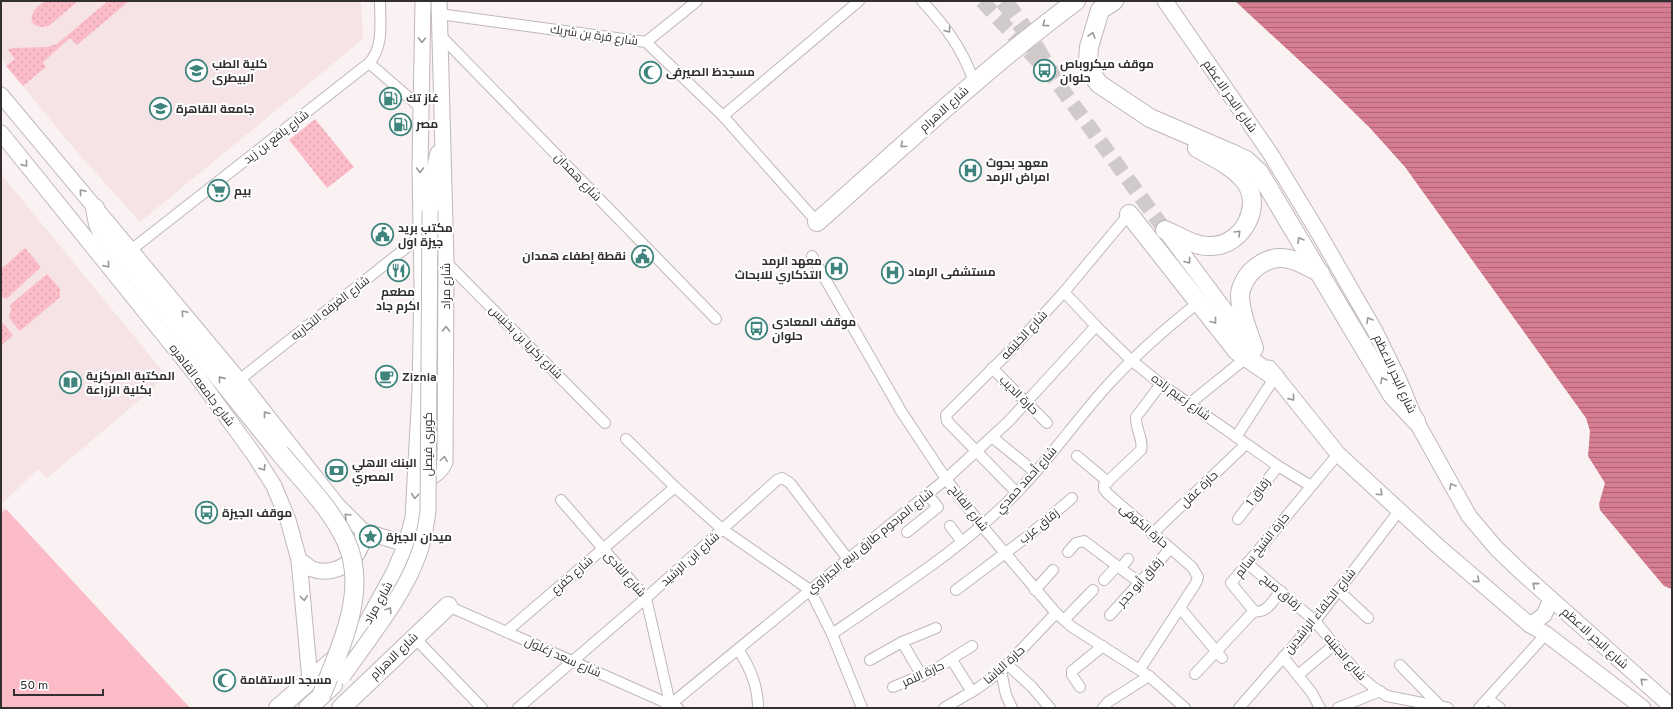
<svg xmlns="http://www.w3.org/2000/svg" width="1673" height="709" viewBox="0 0 1673 709" font-family="Overpass,Cairo,sans-serif">
<style>
.built{fill:#f5e3e6}
.grass{fill:url(#grass-dots)}
.garden{fill:#fbbbc7}
.water{fill:url(#water-rules)}
.lines{fill:none;stroke-linecap:round;stroke-linejoin:round}
.primary-tunnel{stroke:#d1cacb;stroke-width:15;stroke-dasharray:15 8;stroke-linecap:butt}
.highway-tunnel{stroke:#d1cacb;stroke-width:18;stroke-dasharray:18 9;stroke-linecap:butt}
.street-casing{stroke:#c0b7b9;stroke-width:12}
.primary-casing{stroke:#c0b7b9;stroke-width:17}
.highway-casing{stroke:#c0b7b9;stroke-width:20}
.street{stroke:#fff;stroke-width:10}
.primary{stroke:#fff;stroke-width:15}
.highway{stroke:#fff;stroke-width:18}
.primary-bridge-casing{stroke:#c0b7b9;stroke-width:17;stroke-linecap:butt}
.highway-bridge-casing{stroke:#c0b7b9;stroke-width:20;stroke-linecap:butt}
.primary-bridge{stroke:#fff;stroke-width:15}
.highway-bridge{stroke:#fff;stroke-width:18}
.oneway{stroke:#999798}
.labels{text-anchor:middle;stroke-width:4;stroke-linejoin:round;paint-order:stroke}
.street-label{font-size:12px;fill:#332f30;stroke:#fff}
.poi-label{font-size:12px;font-weight:bold;fill:#332f30;stroke:#fff;text-anchor:start}
</style>
<defs>
<pattern id="grass-dots" width="8" height="8" patternUnits="userSpaceOnUse"><rect width="8" height="8" fill="#fbbbc7"/><path d="M2 2h.1M6 6h.1" fill="none" stroke="#d8a1ab" stroke-width="1.8" stroke-linecap="round"/></pattern>
<pattern id="water-rules" width="6" height="5" patternUnits="userSpaceOnUse"><rect width="6" height="5" fill="#d77d91"/><path d="M0 2.5h6" fill="none" stroke="#af6777"/></pattern>
</defs>
<rect width="100%" height="100%" fill="#f9f1f2"/>
<!-- built -->
<g class="built">
<polygon points="1,1 361,1 363,39 140,222 71,145 1,59"/>
<polygon points="1,174 164,373 153,389 47,478 38,469 1,505 190,708 1,708"/>
</g>
<!-- grass -->
<g class="grass">
<path d="M45,1H78L50,25C41,30 27,25 33,13C35,8 41,4 45,1Z"/>
<polygon points="108,1 129,1 77,45 70,38 43,62 46,67 23,86 6,66 15,59 8,50 12,48 47,47 57,44"/>
<polygon points="315,119 354,167 327,188 289,140"/>
<polygon points="25,248 41,267 6,299 1,297 1,269"/>
<polygon points="47,274 60,289 60,297 20,331 9,318 11,309 10,305"/>
<polygon points="3,323 13,335 1,346 1,324"/>
</g>
<!-- garden -->
<polygon class="garden" points="6,509 190,708 1,708 1,514"/>
<!-- water -->
<polygon class="water" points="1235,1 1672,1 1672,589 1664,586 1600,510 1599,504 1605,483 1588,456 1590,431 1586,418 1405,167 1370,128 1327,86"/>
<g class="lines">
<!-- primary-tunnel -->
<polyline class="primary-tunnel" points="982,1 1053,77 1165,230"/>
<!-- highway-tunnel -->
<polyline class="highway-tunnel" points="1004,1 1025,30 1053,77"/>
<defs>
<g id="street">
<path d="M922,1C946,27 962,48 974,82"/>
<polyline points="439,14 646,42 723,116 817,222"/>
<polyline points="440,35 716,319"/>
<polyline points="646,42 697,1"/>
<polyline points="369,63 421,108"/>
<polyline points="723,116 859,1"/>
<path d="M131,250L369,63C384,47 380,22 380,1"/>
<polyline points="812,256 901,411 946,479 982,526 1056,613 1072,627 1149,676 1185,708"/>
<polyline points="446,262 605,423"/>
<polyline points="1064,292 1096,326 1131,360 1161,384 1278,466 1311,486"/>
<polyline points="992,368 1047,423"/>
<polyline points="239,380 421,236"/>
<polyline points="1189,404 1246,358"/>
<polyline points="992,437 1035,472"/>
<polyline points="1236,437 1275,377"/>
<polyline points="626,439 675,487 722,529 810,590 832,634 862,708"/>
<polyline points="1077,456 1108,482"/>
<polyline points="1017,493 947,421 946,415 1012,349 1064,292 1129,214"/>
<polyline points="561,500 646,598 671,708"/>
<polyline points="1238,519 1278,466"/>
<polyline points="950,526 962,542"/>
<polyline points="907,532 938,507 927,494"/>
<polyline points="1152,534 1246,444"/>
<polyline points="1068,552 1076,543 1084,541 1140,583"/>
<polyline points="1247,563 1315,621 1359,675 1373,687 1387,696 1448,708"/>
<polyline points="1121,568 1128,559"/>
<polyline points="1104,580 1117,566"/>
<polyline points="956,590 1028,536 1072,498"/>
<polyline points="1035,590 1053,570"/>
<polyline points="1338,590 1368,618"/>
<polyline points="448,606 678,708"/>
<polyline points="1180,608 1222,658"/>
<path d="M1254,611C1267,614 1273,600 1281,591"/>
<polyline points="1110,615 1170,549"/>
<polyline points="1064,620 1093,590"/>
<polyline points="506,632 675,487"/>
<path d="M832,634C897,589 967,546 1021,488C1052,456 1077,419 1107,386C1135,355 1166,328 1199,302"/>
<polyline points="414,637 482,708"/>
<polyline points="902,642 922,676"/>
<path d="M738,649C750,668 758,685 758,708"/>
<polyline points="1283,657 1312,693 1320,708"/>
<polyline points="870,660 902,642 936,628"/>
<polyline points="952,660 972,692"/>
<polyline points="1008,665 1032,687 1050,708"/>
<polyline points="1400,665 1439,705"/>
<path d="M1140,669L1196,583L1198,577L1192,567L1108,494L1104,489V485L1141,450C1144,440 1135,428 1136,417L1161,384"/>
<polyline points="1001,671 1006,695 1012,708"/>
<polyline points="1195,674 1254,611 1231,583 1338,454"/>
<polyline points="1298,675 1334,645"/>
<polyline points="893,687 934,670 972,646"/>
<polyline points="1080,687 1072,675 1072,671 1103,646"/>
<polyline points="1488,699 1500,708"/>
<polyline points="518,708 646,598 777,480 782,478 790,483 848,559"/>
<polyline points="666,708 946,479 1008,422 1096,326"/>
<polyline points="944,708 978,688 1001,671 1056,613"/>
<polyline points="1103,708 1108,702 1149,676"/>
<polyline points="1239,708 1315,621 1399,511"/>
<polyline points="1338,708 1380,691"/>
<polyline points="1479,708 1546,634"/>
</g>
<g id="primary">
<polyline points="1165,1 1270,153 1318,232 1375,331 1399,380 1416,421 1469,516 1496,548 1520,571 1672,707"/>
<polyline points="1,95 239,380 337,505 363,531 406,544"/>
<polyline points="1,133 197,376 255,456 274,486 288,520 299,560 310,680"/>
<polyline points="430,206 431,183 438,153"/>
<polyline points="1165,230 1248,341"/>
<polyline points="1269,368 1338,454 1440,548 1530,625 1546,634 1643,708"/>
<path d="M417,477C431,479 439,475 445,462L446,262L439,1"/>
<path d="M299,560C303,562 308,567 312,569C331,576 354,565 361,546C363,542 362,536 363,531"/>
<polyline points="1530,625 1544,615 1551,599"/>
<polyline points="352,649 394,572 406,544 413,518 420,390 422,287 420,166 423,1"/>
</g>
<g id="highway">
<polyline points="1114,1 1100,10 1089,47 1088,60 1091,73 1099,84 1150,118 1231,153 1246,160 1259,172 1392,395 1416,421"/>
<polyline points="95,208 98,224 101,231 280,453"/>
<polyline points="1129,214 1237,351 1275,377"/>
<path d="M817,222C902,147 985,69 1076,1"/>
<path d="M1165,230C1179,236 1195,247 1211,246C1243,246 1265,204 1243,179C1231,165 1212,157 1197,148"/>
<path d="M1254,348C1248,331 1240,312 1240,294C1241,286 1247,275 1253,270C1276,249 1295,259 1320,273"/>
<polyline points="278,708 358,639"/>
<polyline points="308,708 333,685"/>
<polyline points="341,708 448,606"/>
</g>
</defs>
<!-- street casing -->
<use href="#street" class="street-casing"/>
<!-- primary casing -->
<use href="#primary" class="primary-casing"/>
<!-- highway casing -->
<use href="#highway" class="highway-casing"/>
<!-- street -->
<use href="#street" class="street"/>
<!-- primary -->
<use href="#primary" class="primary"/>
<!-- highway -->
<use href="#highway" class="highway"/>
<defs>
<path id="primary-bridge" d="M343,676C367,641 404,596 418,556C424,541 426,526 428,511L430,211"/>
<path id="highway-bridge" d="M280,453C302,480 331,508 346,541C369,591 340,648 321,696"/>
</defs>
<!-- primary-bridge casing -->
<use href="#primary-bridge" class="primary-bridge-casing"/>
<!-- highway-bridge casing -->
<use href="#highway-bridge" class="highway-bridge-casing"/>
<!-- primary-bridge -->
<use href="#primary-bridge" class="primary-bridge"/>
<!-- highway-bridge -->
<use href="#highway-bridge" class="highway-bridge"/>
</g>
<!-- one-way arrows -->
<defs><path id="oneway-chevron" d="M-2-3.5L2.5 0L-2 3.5" fill="none" stroke-width="1.6" stroke-linecap="round" stroke-linejoin="round"/></defs>
<g class="oneway">
<use href="#oneway-chevron" transform="translate(1045 24) rotate(143)"/>
<use href="#oneway-chevron" transform="translate(948 30) rotate(53)"/>
<use href="#oneway-chevron" transform="translate(1092 35) rotate(-74)"/>
<use href="#oneway-chevron" transform="translate(422 40) rotate(91)"/>
<use href="#oneway-chevron" transform="translate(903 145) rotate(138)"/>
<use href="#oneway-chevron" transform="translate(25 164) rotate(51)"/>
<use href="#oneway-chevron" transform="translate(420 170) rotate(90)"/>
<use href="#oneway-chevron" transform="translate(82 192) rotate(-130)"/>
<use href="#oneway-chevron" transform="translate(1238 233) rotate(-45)"/>
<use href="#oneway-chevron" transform="translate(1300 240) rotate(-121)"/>
<use href="#oneway-chevron" transform="translate(1188 261) rotate(53)"/>
<use href="#oneway-chevron" transform="translate(107 265) rotate(51)"/>
<use href="#oneway-chevron" transform="translate(184 313) rotate(-130)"/>
<use href="#oneway-chevron" transform="translate(1369 320) rotate(-120)"/>
<use href="#oneway-chevron" transform="translate(1214 321) rotate(52)"/>
<use href="#oneway-chevron" transform="translate(446 329) rotate(-90)"/>
<use href="#oneway-chevron" transform="translate(221 379) rotate(-129)"/>
<use href="#oneway-chevron" transform="translate(1383 380) rotate(-121)"/>
<use href="#oneway-chevron" transform="translate(1292 398) rotate(51)"/>
<use href="#oneway-chevron" transform="translate(266 414) rotate(-128)"/>
<use href="#oneway-chevron" transform="translate(444 459) rotate(-82)"/>
<use href="#oneway-chevron" transform="translate(263 468) rotate(58)"/>
<use href="#oneway-chevron" transform="translate(1452 486) rotate(-119)"/>
<use href="#oneway-chevron" transform="translate(1380 493) rotate(43)"/>
<use href="#oneway-chevron" transform="translate(415 496) rotate(95)"/>
<use href="#oneway-chevron" transform="translate(347 516) rotate(-135)"/>
<use href="#oneway-chevron" transform="translate(1477 580) rotate(41)"/>
<use href="#oneway-chevron" transform="translate(1535 585) rotate(-139)"/>
<use href="#oneway-chevron" transform="translate(304 598) rotate(83)"/>
<use href="#oneway-chevron" transform="translate(389 610) rotate(-58)"/>
<use href="#oneway-chevron" transform="translate(1643 681) rotate(-138)"/>
</g>
<!-- icons -->
<defs>
<symbol id="university-ring" viewBox="-11 -11 22 22"><circle r="9.5" fill="#fff" stroke="#3f857e" stroke-width="1.5"/><path d="M0-5L7-2L0 1L-7-2ZM-4 1L0 2.5L4 1V4Q0 6-4 4Z" fill="#3f857e"/></symbol>
<symbol id="bus-ring" viewBox="-11 -11 22 22"><circle r="9.5" fill="#fff" stroke="#3f857e" stroke-width="1.5"/><path d="M-5-6H5V4H4V6H2V4H-2V6H-4V4H-5ZM-3.5-4V0h7V-4ZM-3.5 1.2v1.5H-2V1.2ZM2 1.2v1.5H3.5V1.2Z" fill="#3f857e"/></symbol>
<symbol id="mosque-ring" viewBox="-11 -11 22 22"><circle r="9.5" fill="#fff" stroke="#3f857e" stroke-width="1.5"/><path d="M3.5-4.9A6 6 0 1 0 3.5 4.9A5 5 0 1 1 3.5-4.9Z" fill="#3f857e"/></symbol>
<symbol id="fuel-ring" viewBox="-11 -11 22 22"><circle r="9.5" fill="#fff" stroke="#3f857e" stroke-width="1.5"/><path d="M-5.5-6h7V0h2V4h1.3V-2.5L3-4.5l.8-.8L6-3V5H2.5V1h-1V6h-7ZM-4.2-4.7v3.2H.2V-4.7Z" fill="#3f857e"/></symbol>
<symbol id="hospital-ring" viewBox="-11 -11 22 22"><circle r="9.5" fill="#fff" stroke="#3f857e" stroke-width="1.5"/><path d="M-5-5h3v3.5h4V-5h3V5h-3V1.5h-4V5h-3Z" fill="#3f857e"/></symbol>
<symbol id="supermarket-ring" viewBox="-11 -11 22 22"><circle r="9.5" fill="#fff" stroke="#3f857e" stroke-width="1.5"/><path d="M-6-5.5h2.5l.6 2H6L4.5 2H-2.5L-4.4-4H-6ZM-1.5 3.2a1.3 1.3 0 1 0 .1 0ZM3 3.2a1.3 1.3 0 1 0 .1 0Z" fill="#3f857e"/></symbol>
<symbol id="civic-ring" viewBox="-11 -11 22 22"><circle r="9.5" fill="#fff" stroke="#3f857e" stroke-width="1.5"/><path d="M-.6-6.5H3V-4.5H.6V-3L4-1V1h2V6H-6V1h2V-1L-.6-3ZM-1.2 2.5V6h2.4V2.5Z" fill="#3f857e"/></symbol>
<symbol id="restaurant-ring" viewBox="-11 -11 22 22"><circle r="9.5" fill="#fff" stroke="#3f857e" stroke-width="1.5"/><path d="M-5-6h1v4h1v-4h1v4h1v-4h1v5L-1.5 .5V6h-2V.5L-5-1ZM5-6V6H3V1.5H1.5Q1.5-4 5-6Z" fill="#3f857e"/></symbol>
<symbol id="cafe-ring" viewBox="-11 -11 22 22"><circle r="9.5" fill="#fff" stroke="#3f857e" stroke-width="1.5"/><path d="M-5.5-4.5H6V0H3Q3 3.5 0 3.5H-2.5Q-5.5 3.5-5.5 0ZM3-3.2v2h1.7v-2ZM-6 4.5H4V6H-6Z" fill="#3f857e"/></symbol>
<symbol id="library-ring" viewBox="-11 -11 22 22"><circle r="9.5" fill="#fff" stroke="#3f857e" stroke-width="1.5"/><path d="M-6-4Q-3-5.5-.7-3.5V5Q-3 3-6 4ZM6-4Q3-5.5 .7-3.5V5Q3 3 6 4Z" fill="#3f857e"/></symbol>
<symbol id="bank-ring" viewBox="-11 -11 22 22"><circle r="9.5" fill="#fff" stroke="#3f857e" stroke-width="1.5"/><path d="M-6-4H6V4H-6ZM0-2.3a2.3 2.3 0 1 0 0 4.6a2.3 2.3 0 1 0 0-4.6Z" fill="#3f857e"/></symbol>
<symbol id="sight-ring" viewBox="-11 -11 22 22"><circle r="9.5" fill="#fff" stroke="#3f857e" stroke-width="1.5"/><path d="M0-6L1.8-2.2L6-1.7L2.9 1.2L3.7 5.4L0 3.3L-3.7 5.4L-2.9 1.2L-6-1.7L-1.8-2.2Z" fill="#3f857e"/></symbol>
</defs>
<g fill-rule="evenodd">
<use href="#university-ring" x="184" y="58" width="25" height="25"/>
<use href="#bus-ring" x="1032" y="58" width="25" height="25"/>
<use href="#mosque-ring" x="638" y="60" width="25" height="25"/>
<use href="#fuel-ring" x="378" y="86" width="25" height="25"/>
<use href="#university-ring" x="148" y="96" width="25" height="25"/>
<use href="#fuel-ring" x="388" y="112" width="25" height="25"/>
<use href="#hospital-ring" x="958" y="158" width="25" height="25"/>
<use href="#supermarket-ring" x="206" y="178" width="25" height="25"/>
<use href="#civic-ring" x="370" y="222" width="25" height="25"/>
<use href="#civic-ring" x="630" y="244" width="25" height="25"/>
<use href="#hospital-ring" x="824" y="256" width="25" height="25"/>
<use href="#restaurant-ring" x="386" y="258" width="25" height="25"/>
<use href="#hospital-ring" x="880" y="260" width="25" height="25"/>
<use href="#bus-ring" x="744" y="316" width="25" height="25"/>
<use href="#cafe-ring" x="374" y="364" width="25" height="25"/>
<use href="#library-ring" x="58" y="370" width="25" height="25"/>
<use href="#bank-ring" x="324" y="458" width="25" height="25"/>
<use href="#bus-ring" x="194" y="500" width="25" height="25"/>
<use href="#sight-ring" x="358" y="524" width="25" height="25"/>
<use href="#mosque-ring" x="212" y="668" width="25" height="25"/>
</g>
<g class="labels">
<!-- street labels -->
<g class="street-label">
<text transform="translate(594 35) rotate(8)" y="4">شارع قرة بن شريك</text>
<text transform="translate(1230 96) rotate(55)" y="4">شارع البحر الاعظم</text>
<text transform="translate(944 109) rotate(-42)" y="4">شارع الاهرام</text>
<text transform="translate(276 137) rotate(-38)" y="4">شارع يافع بن زيد</text>
<text transform="translate(578 177) rotate(46)" y="4">شارع همدان</text>
<text transform="translate(446 286) rotate(-90)" y="4">شارع مراد</text>
<text transform="translate(330 308) rotate(-38)" y="4">شارع الغرفه التجاريه</text>
<text transform="translate(1024 335) rotate(-47)" y="4">شارع الخليفه</text>
<text transform="translate(526 342) rotate(45)" y="4">شارع زكريا بن بخنيس</text>
<text transform="translate(1395 374) rotate(65)" y="4">شارع البحر الاعظم</text>
<text transform="translate(202 385) rotate(53)" y="4">شارع جامعه القاهره</text>
<text transform="translate(1019 395) rotate(45)" y="4">حارة الديب</text>
<text transform="translate(1181 397) rotate(36)" y="4">شارع زعيم زاده</text>
<text transform="translate(428 444) rotate(-90)" y="4">كوبرى فيصل</text>
<text transform="translate(1026 480) rotate(-48)" y="4">شارع أحمد حمدي</text>
<text transform="translate(1199 489) rotate(-44)" y="4">حارة عقل</text>
<text transform="translate(1258 492) rotate(-53)" y="4">زقاق 1</text>
<text transform="translate(969 508) rotate(52)" y="4">شارع الفاتح</text>
<text transform="translate(1039 526) rotate(-39)" y="4">زقاق عزب</text>
<text transform="translate(1144 526) rotate(41)" y="4">حارة الكوفى</text>
<text transform="translate(870 541) rotate(-39)" y="4">شارع المرحوم طارق ربيع الجيزاوي</text>
<text transform="translate(1262 545) rotate(-51)" y="4">حارة الشيخ سالم</text>
<text transform="translate(690 559) rotate(-42)" y="4">شارع ابن الرشيد</text>
<text transform="translate(625 574) rotate(49)" y="4">شارع النادى</text>
<text transform="translate(572 575) rotate(-41)" y="4">شارع خفرع</text>
<text transform="translate(1140 582) rotate(-48)" y="4">زقاق أبو حجر</text>
<text transform="translate(1281 592) rotate(40)" y="4">زقاق صبح</text>
<text transform="translate(378 603) rotate(-61)" y="4">شارع مراد</text>
<text transform="translate(1320 611) rotate(-51)" y="4">شارع الخلفاء الراشدين</text>
<text transform="translate(1595 638) rotate(42)" y="4">شارع البحر الاعظم</text>
<text transform="translate(394 656) rotate(-44)" y="4">شارع الاهرام</text>
<text transform="translate(563 657) rotate(24)" y="4">شارع سعد زغلول</text>
<text transform="translate(1345 657) rotate(49)" y="4">شارع الجنينه</text>
<text transform="translate(1004 665) rotate(-42)" y="4">حارة الباشا</text>
<text transform="translate(923 674) rotate(-25)" y="4">حارة النمر</text>
</g>
<!-- poi labels -->
<g class="poi-label">
<text x="212" y="68">كلية الطب<tspan x="212" dy="14">البيطرى</tspan></text>
<text x="1060" y="68">موقف ميكروباص<tspan x="1060" dy="14">حلوان</tspan></text>
<text x="666" y="76">مسجدظ الصيرفى</text>
<text x="406" y="102">غاز تك</text>
<text x="176" y="113">جامعة القاهرة</text>
<text x="416" y="128">مصر</text>
<text x="986" y="167">معهد بحوث<tspan x="986" dy="14">امراض الرمد</tspan></text>
<text x="234" y="195">بيم</text>
<text x="398" y="232">مكتب بريد<tspan x="398" dy="14">جيزة اول</tspan></text>
<text x="626" y="260" text-anchor="end">نقطة إطفاء همدان</text>
<text x="822" y="265" text-anchor="end">معهد الرمد<tspan x="822" dy="14">التذكاري للابحاث</tspan></text>
<text x="908" y="276">مستشفى الرماد</text>
<text x="398" y="296" text-anchor="middle">مطعم<tspan x="398" dy="14">اكرم جاد</tspan></text>
<text x="772" y="326">موقف المعادى<tspan x="772" dy="14">حلوان</tspan></text>
<text x="86" y="380">المكتبة المركزية<tspan x="86" dy="14">بكلية الزراعة</tspan></text>
<text x="402" y="381">Ziznia</text>
<text x="352" y="467">البنك الاهلي<tspan x="352" dy="14">المصري</tspan></text>
<text x="222" y="517">موقف الجيزة</text>
<text x="386" y="541">ميدان الجيزة</text>
<text x="240" y="684">مسجد الاستقامة</text>
</g>
</g>
<!-- border -->
<rect width="1673" height="709" fill="none" stroke="#332f30" stroke-width="4"/>
<!-- scale -->
<path d="M14 689v6h89v-6" fill="none" stroke="#332f30" stroke-width="2"/>
<text x="20" y="689" font-size="12" fill="#332f30" stroke="#ffffff" stroke-width="3" paint-order="stroke">50 m</text>
</svg>
